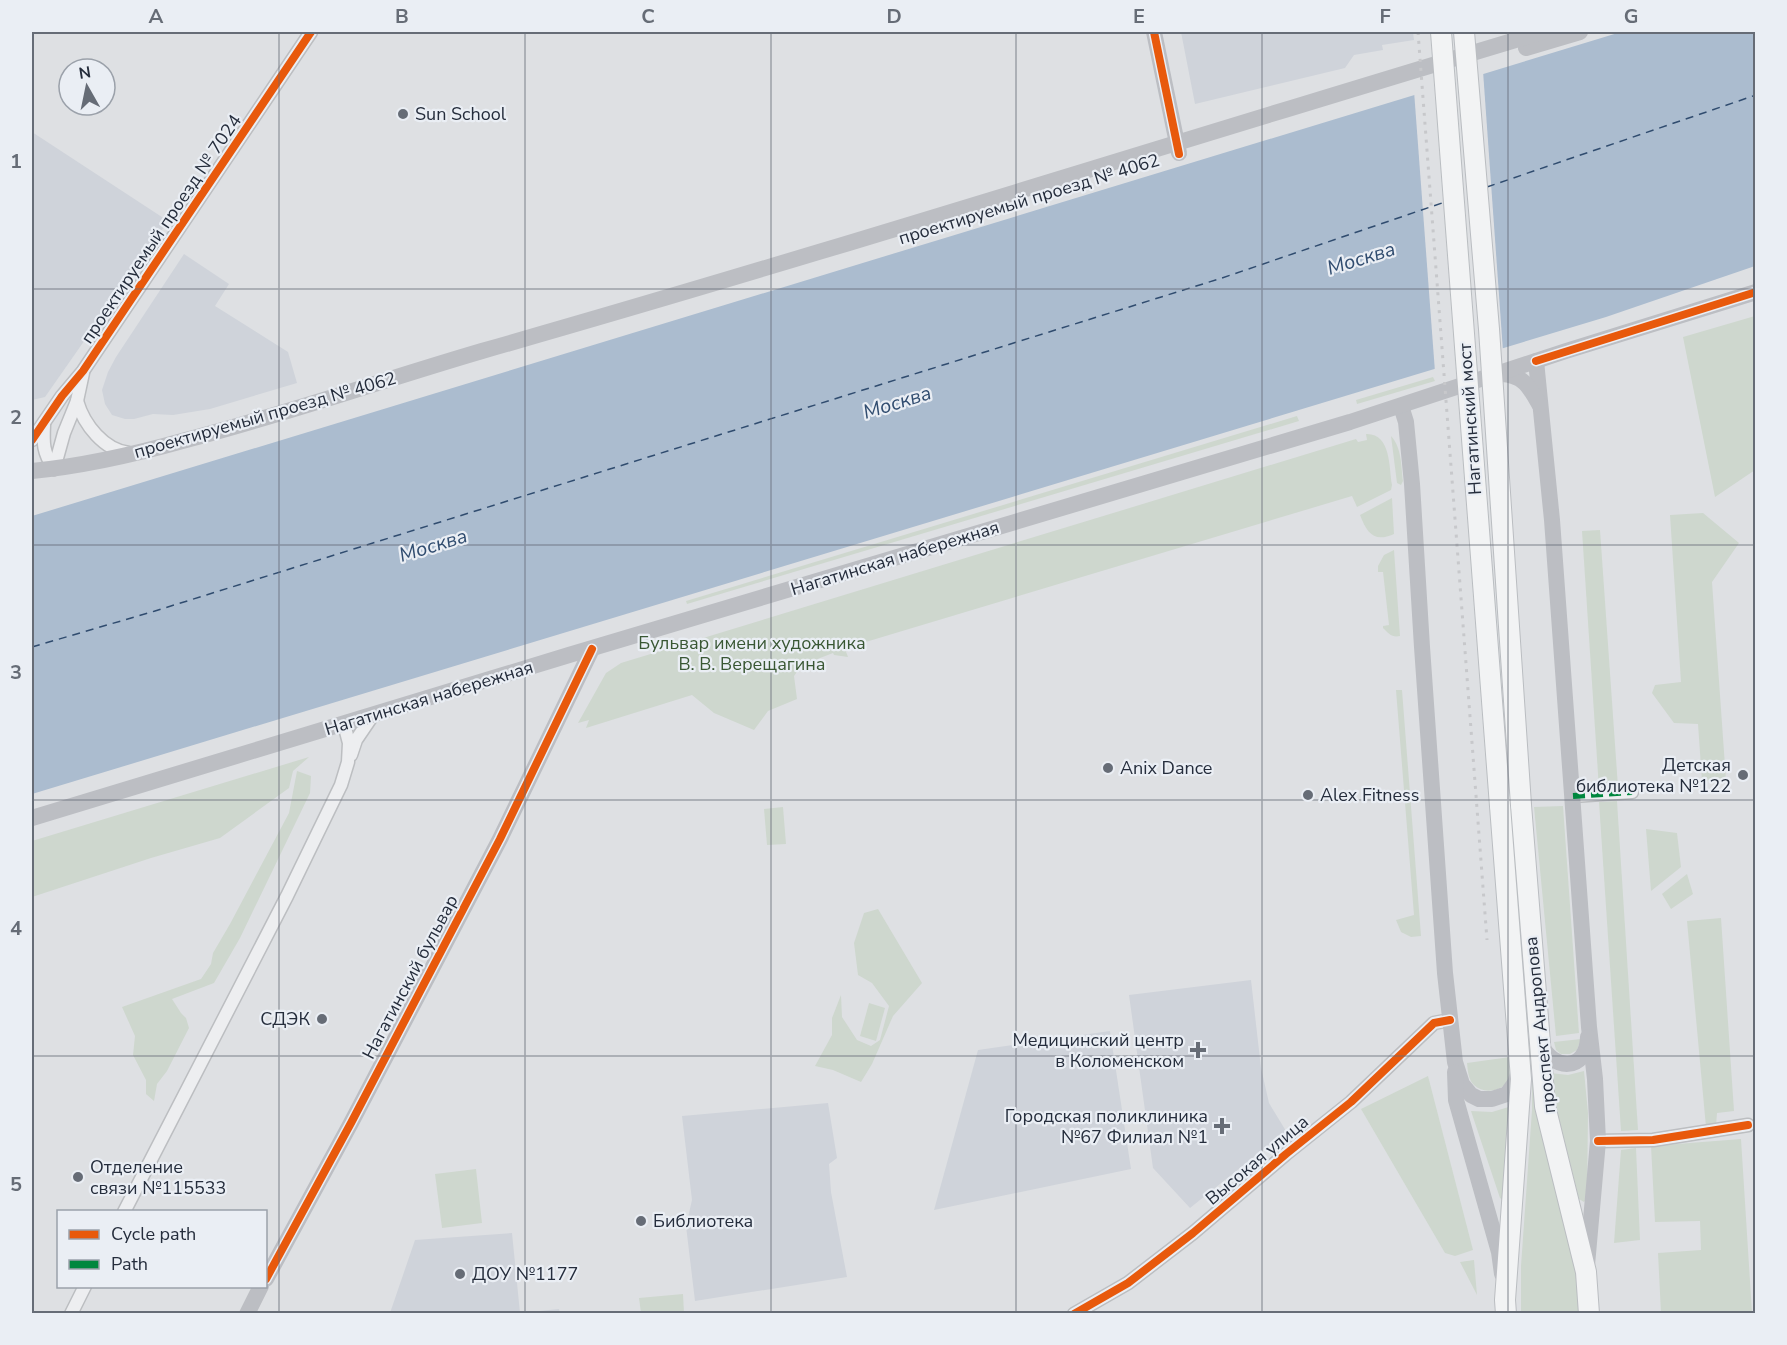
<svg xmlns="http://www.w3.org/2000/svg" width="1787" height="1345" viewBox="0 0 1787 1345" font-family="'Nunito Sans',sans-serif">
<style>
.built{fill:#cfd3da}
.green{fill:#ced7ce}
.water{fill:#abbccf}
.pier{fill:#dee0e3}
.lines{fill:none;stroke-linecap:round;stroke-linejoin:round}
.ferry{stroke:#304c6f;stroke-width:1.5;stroke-dasharray:8 6;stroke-linecap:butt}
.street-casing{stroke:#bcbec1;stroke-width:15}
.primary-casing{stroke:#babdc1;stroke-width:22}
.street{stroke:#edeef0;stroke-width:12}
.secondary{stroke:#bcbec3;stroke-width:16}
.primary{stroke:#f2f3f4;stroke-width:20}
.rail{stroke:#c7c8cb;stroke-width:3;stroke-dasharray:3 6;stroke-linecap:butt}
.primary-bridge-casing{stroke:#babdc1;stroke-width:22;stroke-linecap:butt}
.primary-bridge{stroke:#f2f3f4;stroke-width:20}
.quiet{stroke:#00873e;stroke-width:6;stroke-dasharray:12 6;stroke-linecap:butt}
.cycleway-casing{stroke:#eaeef4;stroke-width:11}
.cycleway{stroke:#e8590c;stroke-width:8}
.grid{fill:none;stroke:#666c76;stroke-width:1.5;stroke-opacity:0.55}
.poi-dot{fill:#666c76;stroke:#eaeef4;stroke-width:2}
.labels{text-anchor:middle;stroke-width:4.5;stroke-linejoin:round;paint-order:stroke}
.poi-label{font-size:18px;fill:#252d3c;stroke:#eaeef4;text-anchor:start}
.street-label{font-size:18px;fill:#252d3c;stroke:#eaeef4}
.park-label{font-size:18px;fill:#395733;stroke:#eaeef4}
.water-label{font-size:20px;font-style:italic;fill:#304c6f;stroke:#eaeef4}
.neatline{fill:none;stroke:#666c76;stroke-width:2}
.grid-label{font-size:20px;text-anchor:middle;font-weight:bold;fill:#666c76}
</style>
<rect width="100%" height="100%" fill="#dee0e3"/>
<!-- built -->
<g class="built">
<polygon points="1181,32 1413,32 1414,40 1382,45 1383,50 1354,55 1345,68 1195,104"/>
<polygon points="32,132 168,221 45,397 32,400"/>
<polygon points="184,254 229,284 215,306 288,352 297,383 210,409 173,415 153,414 134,419 125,419 112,415 105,404 102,390 108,372 116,357"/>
<polygon points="1251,980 1261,1068 1269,1103 1286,1131 1190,1208 1153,1168 1129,995"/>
<polygon points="1110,1031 1131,1169 934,1210 978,1050"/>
<polygon points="828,1103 837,1158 829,1164 831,1192 847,1277 695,1301 686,1226 692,1200 682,1116"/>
<polygon points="512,1233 520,1313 559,1309 560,1313 390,1313 415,1240"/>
</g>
<!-- green -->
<g class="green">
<polygon points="1755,316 1755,470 1715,497 1683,337"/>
<polygon points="1433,377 1435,381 1357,404 1356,400"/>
<polygon points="1297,416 1299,421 687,604 686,601"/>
<path d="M1366,434C1391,433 1389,467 1392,485L1391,490L1357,507L1352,496L849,647L845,649L848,657L834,655L833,653L802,665L794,676L797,699L768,711L754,730L714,713L692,695L586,728L589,720L578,723L606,673L621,663L1356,439L1358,442L1367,440Z"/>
<path d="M1391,436C1402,448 1401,466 1403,481L1401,485L1397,483Z"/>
<path d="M1392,498L1394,534C1374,543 1367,533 1360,515Z"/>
<polygon points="1703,513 1739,543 1712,582 1726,780 1702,781 1698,724 1674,723 1652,693 1655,685 1681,682 1670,515"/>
<polygon points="1600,530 1618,787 1599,789 1582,531"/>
<path d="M1394,550L1400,636C1392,638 1388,633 1383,628V626L1389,625L1383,572H1378V566L1384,555Z"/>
<polygon points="1396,690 1402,690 1421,936 1411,937 1401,932 1396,920 1414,915"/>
<polygon points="309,757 293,771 289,788 220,838 151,858 32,897 32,841"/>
<polygon points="297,771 311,776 310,793 240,938 214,983 172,999 181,1013 186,1018 189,1028 167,1071 157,1084 154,1101 146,1094 146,1080 133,1055 135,1036 122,1007 201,979 211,964 213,953 230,924 289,813"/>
<polygon points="1617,801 1638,1130 1621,1131 1599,802"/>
<polygon points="1563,806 1579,1033 1556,1036 1534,807"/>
<polygon points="783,807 786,844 767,845 764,809"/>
<polygon points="1646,829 1677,833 1681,867 1651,891"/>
<polygon points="1687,874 1693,894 1671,909 1662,894"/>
<polygon points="878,909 922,983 893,1016 872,1064 861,1082 833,1070 815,1066 832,1035 832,1018 841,995 842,1017 857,1040 871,1046 880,1040 889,1006 872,983 858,975 854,943 864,913"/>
<polygon points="1721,918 1734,1111 1717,1113 1716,1126 1706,1127 1687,921"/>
<polygon points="869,1003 885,1008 876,1041 860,1036"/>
<polygon points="1581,1039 1577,1050 1570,1054 1561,1054 1556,1050 1554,1042"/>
<path d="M1510,1057C1510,1063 1512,1071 1511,1076C1506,1090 1485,1096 1474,1085C1468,1079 1468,1071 1467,1063Z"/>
<polygon points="1584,1071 1588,1113 1587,1198 1584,1202 1579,1199 1553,1095 1550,1073 1568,1075"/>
<polygon points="1428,1076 1473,1250 1455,1256 1445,1253 1361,1109"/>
<polygon points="1535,1080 1578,1274 1581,1313 1521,1314 1521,1266 1532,1110 1532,1081"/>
<polygon points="1512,1106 1503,1200 1500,1198 1471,1111 1492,1112"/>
<polygon points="1741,1139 1752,1313 1661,1313 1658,1253 1701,1250 1700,1221 1655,1222 1651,1146"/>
<polygon points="1636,1148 1640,1240 1614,1243 1621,1150"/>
<polygon points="476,1169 482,1223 442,1228 435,1174"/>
<polygon points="1474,1260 1477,1295 1460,1262"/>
<polygon points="683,1294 684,1313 641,1313 639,1298"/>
</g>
<!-- water -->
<polygon class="water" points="1621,32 1755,32 1755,266 1606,317 32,794 32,516"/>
<!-- pier -->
<polygon class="pier" points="1483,71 1503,351 1435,372 1414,91"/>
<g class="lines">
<!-- ferry -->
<g class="ferry">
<polyline points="1487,187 1756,95"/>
<polyline points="32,647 155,611 1222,278 1445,202"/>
</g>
<defs>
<g id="street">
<path d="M77,401C84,425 104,450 129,453"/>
<path d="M44,425C43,444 43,452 54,469"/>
<polyline points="32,440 62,396 83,371 311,32"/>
<polyline points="54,469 64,433 77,401 83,373"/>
<polyline points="351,755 356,740 373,715"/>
<polyline points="1573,796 1632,792"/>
<polyline points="1598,1141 1653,1140 1748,1125"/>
<polyline points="124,1212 287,896 341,785 348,762 349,743 344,724"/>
<polyline points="71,1314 85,1286"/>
<polyline points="1074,1314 1128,1283 1193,1233 1286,1154 1351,1102 1434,1023 1450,1020"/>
</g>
<g id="primary">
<polyline points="1521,805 1545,1106 1586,1272 1589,1314"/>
<polyline points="1500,806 1521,1079 1505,1300 1506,1314"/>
</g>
</defs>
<!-- street casing -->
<use href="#street" class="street-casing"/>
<!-- primary casing -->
<use href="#primary" class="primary-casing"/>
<!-- street -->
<use href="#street" class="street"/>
<!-- secondary -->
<g class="secondary">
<polyline points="1154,32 1179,153"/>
<polyline points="1526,48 1580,32"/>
<polyline points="1536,361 1552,520 1589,1027 1595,1079 1598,1141 1587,1265"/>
<path d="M1501,374C1523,375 1529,386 1539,404"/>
<polyline points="1401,406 1406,422 1412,484 1422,647 1445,973 1455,1062 1462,1084 1471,1095 1479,1099 1492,1099 1507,1094 1515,1083 1519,1070"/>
<path d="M32,471C84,466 136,454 186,440C286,414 383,380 482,351C836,250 1188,138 1542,32"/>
<polyline points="32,818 569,655 1350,422 1566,351 1756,292"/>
<path d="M1540,1042C1552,1072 1587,1072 1588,1037"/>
<polyline points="1455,1072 1456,1100 1499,1252 1502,1274"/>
<polyline points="266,1279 351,1123 500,839 592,649"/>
<polyline points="247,1314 261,1286"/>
</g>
<!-- primary -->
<use href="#primary" class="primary"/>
<!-- rail -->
<polyline class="rail" points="1418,32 1487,940"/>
<defs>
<g id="primary-bridge">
<polyline points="1441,32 1500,806"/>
<polyline points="1464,32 1489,329 1521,805"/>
</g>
</defs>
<!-- primary-bridge casing -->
<use href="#primary-bridge" class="primary-bridge-casing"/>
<!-- primary-bridge -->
<use href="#primary-bridge" class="primary-bridge"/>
<!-- quiet -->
<polyline class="quiet" points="1573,796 1632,792"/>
<defs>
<g id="cycleway">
<polyline points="1154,32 1179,154"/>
<polyline points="1536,361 1756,292"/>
<polyline points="32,440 62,396 83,371 311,32"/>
<polyline points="1598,1141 1653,1140 1748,1125"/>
<polyline points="266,1279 351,1123 500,839 592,649"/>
<polyline points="1074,1314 1128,1283 1193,1233 1286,1154 1351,1102 1434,1023 1450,1020"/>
</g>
</defs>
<!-- cycleway casing -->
<use href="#cycleway" class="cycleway-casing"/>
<!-- cycleway -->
<use href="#cycleway" class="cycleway"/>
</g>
<!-- grid -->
<path class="grid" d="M279,32V1314M525,32V1314M771,32V1314M1016,32V1314M1262,32V1314M1508,32V1314M32,289H1756M32,545H1756M32,800H1756M32,1056H1756"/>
<!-- markers -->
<g class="poi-dot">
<circle cx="403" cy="114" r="6"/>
<circle cx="1108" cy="768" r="6"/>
<circle cx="1743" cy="775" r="6"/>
<circle cx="1308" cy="795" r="6"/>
<circle cx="322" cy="1019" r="6"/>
<path d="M1195 1041h6v6h6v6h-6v6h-6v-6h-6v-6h6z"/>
<path d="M1219 1117h6v6h6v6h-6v6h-6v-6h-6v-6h6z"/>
<circle cx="78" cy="1177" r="6"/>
<circle cx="641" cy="1221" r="6"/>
<circle cx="460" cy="1274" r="6"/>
</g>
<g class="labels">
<!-- poi labels -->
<g class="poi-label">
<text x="415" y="120">Sun School</text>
<text x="1731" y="771" text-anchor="end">Детская<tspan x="1731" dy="21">библиотека №122</tspan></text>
<text x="1120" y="774">Anix Dance</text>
<text x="1320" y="801">Alex Fitness</text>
<text x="310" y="1025" text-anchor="end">СДЭК</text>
<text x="1184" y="1046" text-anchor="end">Медицинский центр<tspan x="1184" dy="21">в Коломенском</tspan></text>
<text x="1208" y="1122" text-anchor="end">Городская поликлиника<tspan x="1208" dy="21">№67 Филиал №1</tspan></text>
<text x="90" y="1173">Отделение<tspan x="90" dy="21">связи №115533</tspan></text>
<text x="653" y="1227">Библиотека</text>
<text x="472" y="1280">ДОУ №1177</text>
</g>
<!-- street labels -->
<g class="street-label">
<text transform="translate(1029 199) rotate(-17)" y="6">проектируемый проезд № 4062</text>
<text transform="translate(161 229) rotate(-56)" y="6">проектируемый проезд № 7024</text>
<text transform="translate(265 415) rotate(-16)" y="6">проектируемый проезд № 4062</text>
<text transform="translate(1470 419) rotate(-94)" y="6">Нагатинский мост</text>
<text transform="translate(895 558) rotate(-17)" y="6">Нагатинская набережная</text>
<text transform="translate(429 698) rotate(-17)" y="6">Нагатинская набережная</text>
<text transform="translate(410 977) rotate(-62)" y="6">Нагатинский бульвар</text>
<text transform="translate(1540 1025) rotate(-96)" y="6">проспект Андропова</text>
<text transform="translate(1257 1160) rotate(-40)" y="6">Высокая улица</text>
</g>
<!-- park labels -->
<g class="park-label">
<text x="752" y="649">Бульвар имени художника<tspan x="752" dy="21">В. В. Верещагина</tspan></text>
</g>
<!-- water labels -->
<g class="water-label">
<text transform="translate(1361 258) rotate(-17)" y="7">Москва</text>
<text transform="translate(897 402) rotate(-17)" y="7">Москва</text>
<text transform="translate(433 545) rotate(-17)" y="7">Москва</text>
</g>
</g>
<!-- border -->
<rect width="1787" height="1345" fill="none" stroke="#eaeef4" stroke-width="66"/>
<!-- legend -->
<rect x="57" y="1210" width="210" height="78" fill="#eaeef4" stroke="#9ba1aa" stroke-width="1.5"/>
<rect x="69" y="1230" width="30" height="9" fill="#e8590c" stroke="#9ba1aa" stroke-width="1.5"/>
<text x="111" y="1240" font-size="18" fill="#252d3c">Cycle path</text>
<rect x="69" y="1260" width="30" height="9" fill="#00873e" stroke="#9ba1aa" stroke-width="1.5"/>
<text x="111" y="1270" font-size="18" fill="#252d3c">Path</text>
<!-- north arrow -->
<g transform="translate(87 87) rotate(351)"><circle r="28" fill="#eaeef4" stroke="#9ba1aa" stroke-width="1.5"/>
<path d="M0-4.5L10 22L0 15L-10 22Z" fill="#666c76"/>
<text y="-9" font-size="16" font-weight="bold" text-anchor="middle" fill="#252d3c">N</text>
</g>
<rect x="33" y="33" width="1721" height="1279" class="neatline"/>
<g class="grid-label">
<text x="156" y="23">A</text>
<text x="402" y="23">B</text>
<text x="648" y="23">C</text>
<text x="894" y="23">D</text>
<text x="1139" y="23">E</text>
<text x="1385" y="23">F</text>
<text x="1631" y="23">G</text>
<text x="16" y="168">1</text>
<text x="16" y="424">2</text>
<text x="16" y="679">3</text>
<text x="16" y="935">4</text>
<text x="16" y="1191">5</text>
</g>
</svg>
